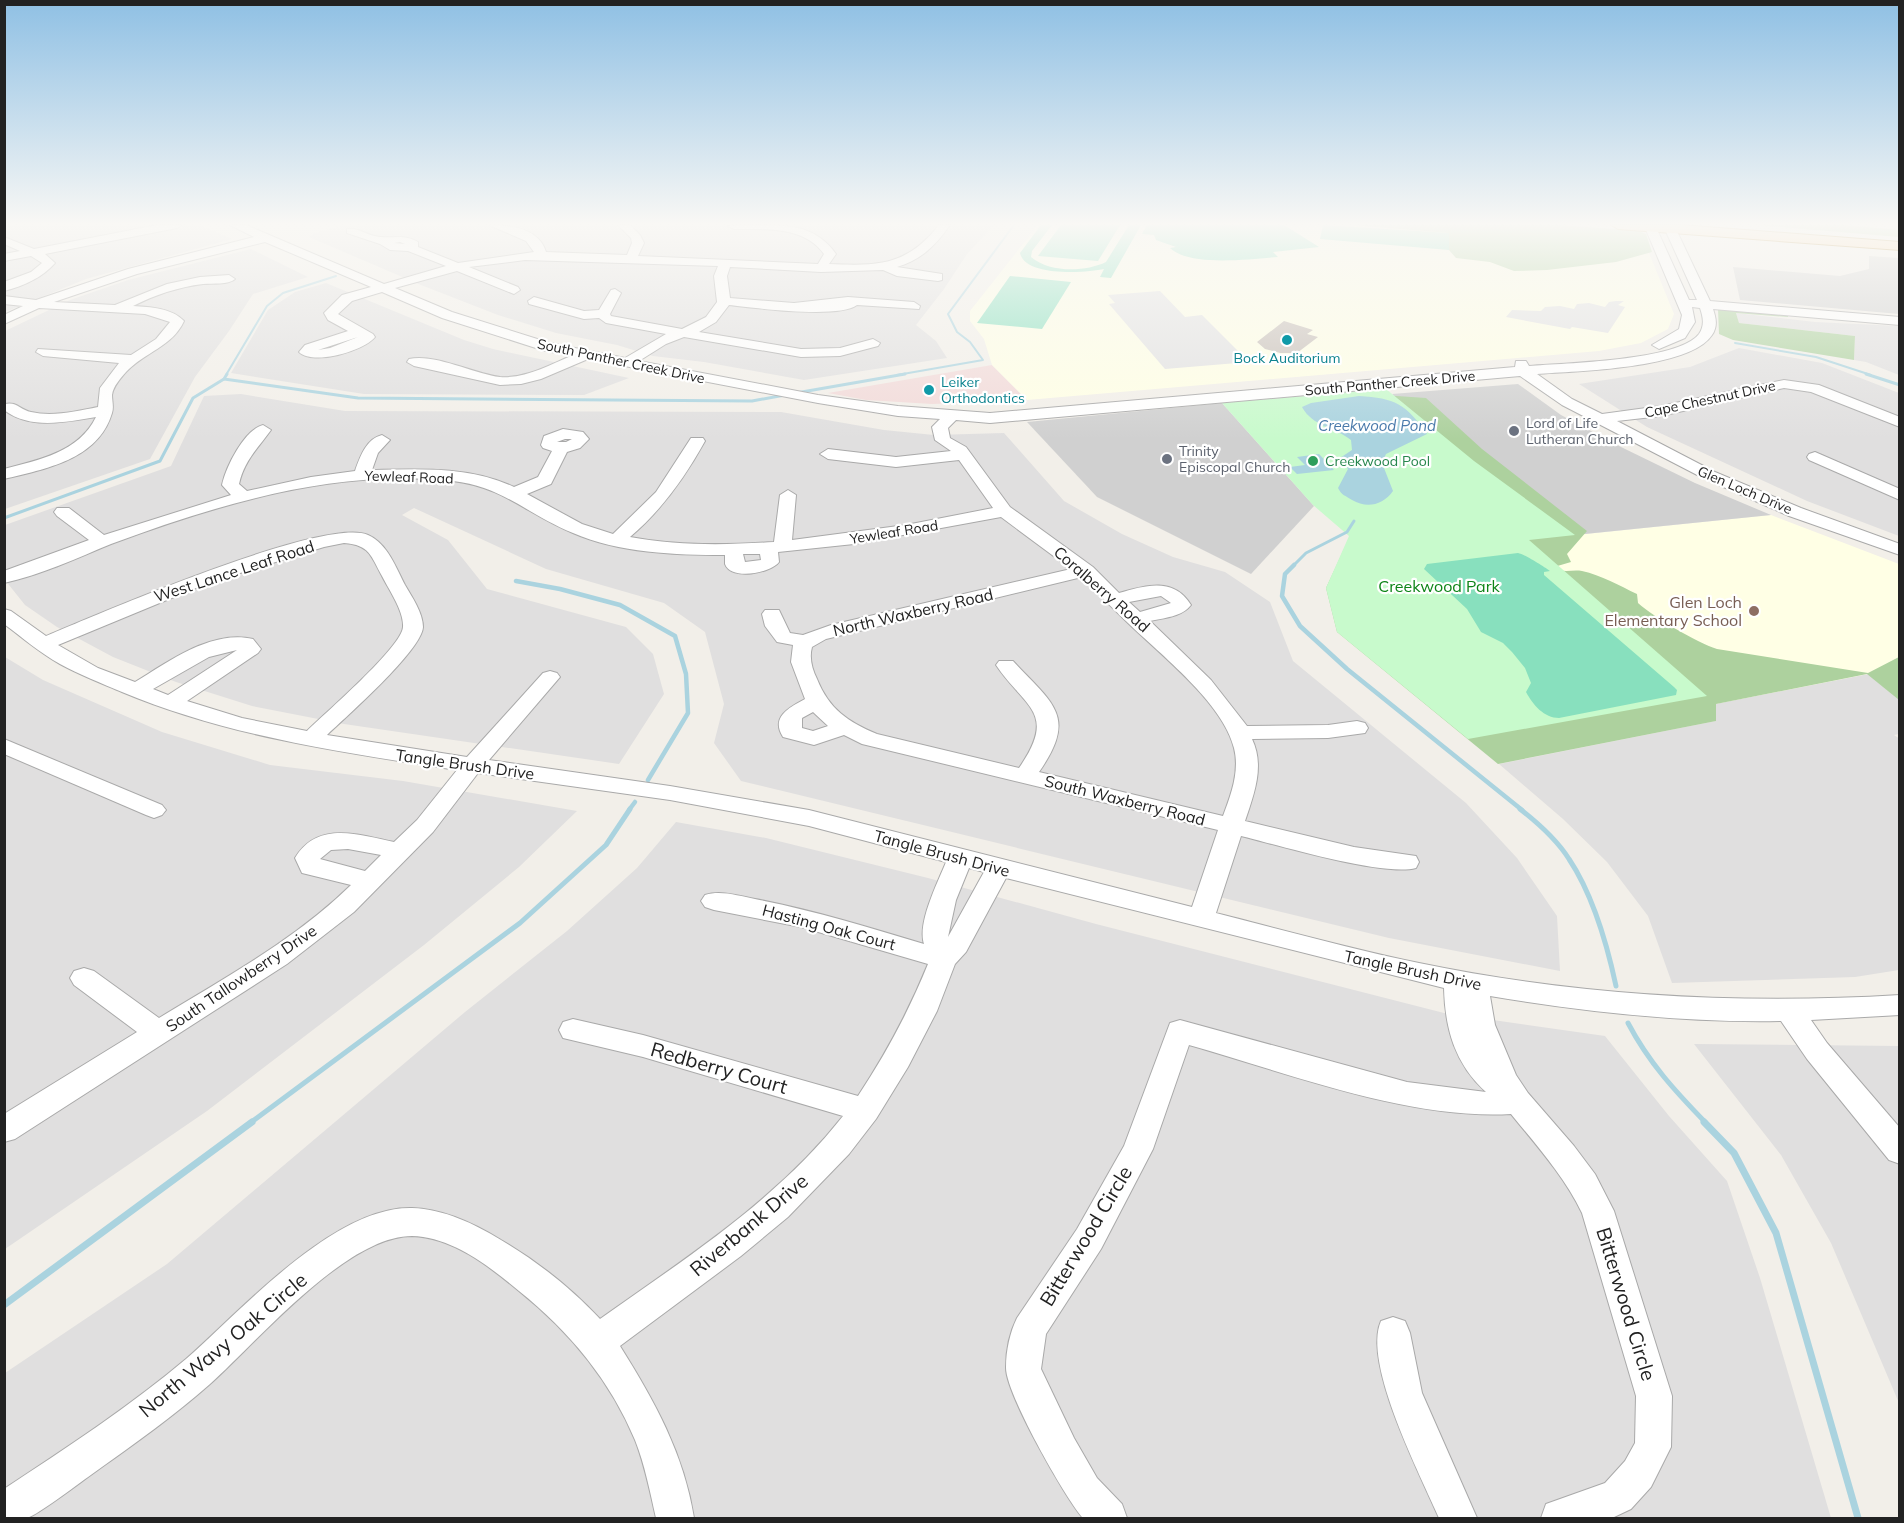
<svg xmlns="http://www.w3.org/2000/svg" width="1904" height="1523" viewBox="0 0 1904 1523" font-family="Mulish,sans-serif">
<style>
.residential{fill:#e0dfdf}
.commercial{fill:#f2dad9}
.education{fill:#ffffe5}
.religious{fill:#d0d0d0}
.forest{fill:#add19e}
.park{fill:#c8facc}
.pitch{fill:#88e0be}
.parking{fill:#e2e2e2}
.water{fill:#aad3df}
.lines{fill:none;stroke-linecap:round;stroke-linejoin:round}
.stream-far4{stroke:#aad3df;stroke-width:2}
.stream-far3{stroke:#aad3df;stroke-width:3}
.stream-far2{stroke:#aad3df;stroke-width:4.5}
.stream-far1{stroke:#aad3df;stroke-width:5}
.stream{stroke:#aad3df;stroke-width:7}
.building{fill:#c7bfb8}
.minor-casing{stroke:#a9a9a9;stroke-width:2}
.major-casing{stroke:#a06b00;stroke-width:2}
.minor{fill:#fff;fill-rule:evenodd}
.major{fill:#fcd6a4;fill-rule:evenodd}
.culture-dot{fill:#0f9aa8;stroke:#fff;stroke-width:2}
.worship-dot{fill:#6b7280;stroke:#fff;stroke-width:2}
.leisure-dot{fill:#2e9e5b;stroke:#fff;stroke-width:2}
.education-dot{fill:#8d6e63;stroke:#fff;stroke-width:2}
.labels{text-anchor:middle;stroke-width:4.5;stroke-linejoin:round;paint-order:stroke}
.far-culture-label{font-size:14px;fill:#0d838f;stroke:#fff}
.far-street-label{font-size:14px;fill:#222;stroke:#fff}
.far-worship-label{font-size:14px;fill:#5b616d;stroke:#fff;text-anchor:start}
.far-leisure-label{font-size:14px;fill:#27864d;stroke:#fff;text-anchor:start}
.far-water-label{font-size:15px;font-style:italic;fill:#4a7aab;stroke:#fff}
.street-label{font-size:16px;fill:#222;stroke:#fff}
.park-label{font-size:16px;fill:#0c8416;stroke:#fff}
.education-label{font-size:16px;fill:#785e54;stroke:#fff;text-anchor:end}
.near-street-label{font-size:20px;fill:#222;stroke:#fff}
</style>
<rect width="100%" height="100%" fill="#f2efe9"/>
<!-- residential -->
<g class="residential">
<polygon points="5,225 200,225 232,239 86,279 5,312"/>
<polygon points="345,225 994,225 967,254 944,289 916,325 936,341 947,358 804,380 704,362 653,356 617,345 556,333 498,315 421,285 309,237 314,233"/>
<polygon points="251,249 308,277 253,294 229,331 195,377 150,459 5,509 5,331 70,300 128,280"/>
<polygon points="326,283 464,340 493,349 629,378 584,395 364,394 231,373 268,310 295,292"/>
<polygon points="1736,313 1815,322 1899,326 1899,375 1866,362 1854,360 1855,336 1739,323"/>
<polygon points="1739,348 1822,363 1899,393 1899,536 1807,501 1647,427 1579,384 1690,367"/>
<polygon points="241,394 345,411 781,412 884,430 934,435 1004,433 1064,501 1122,534 1173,557 1225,572 1270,602 1293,661 1466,803 1517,858 1557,916 1560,971 1389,938 741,781 714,743 724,704 705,632 664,603 546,569 414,508 402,515 448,540 487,589 626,627 653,654 664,694 619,764 344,724 252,706 176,682 113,657 57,627 25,605 5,580 5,525 171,466 204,396"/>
<polygon points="5,657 43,680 162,732 270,765 403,781 577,811 519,867 424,945 207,1111 5,1249"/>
<polygon points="1868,674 1899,700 1899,734 1894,735 1900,739 1899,970 1855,977 1672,983 1648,916 1607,862 1563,819 1499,764 1716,721 1715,704"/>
<polygon points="676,822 766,838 928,878 1096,924 1444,1013 1605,1036 1669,1116 1727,1181 1760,1278 1831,1518 5,1518 5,1373 167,1264 465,1012 567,931 637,868"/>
<polygon points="1694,1044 1899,1046 1899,1403 1831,1243 1781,1155"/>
</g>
<!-- commercial -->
<polygon class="commercial" points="992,365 1027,400 932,404 866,400 828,393"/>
<!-- education -->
<g class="education">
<polygon points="1038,225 1531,225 1582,248 1649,253 1674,314 1668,329 1641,343 1599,351 1027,400 992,365 984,339 970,321 970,311"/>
<polygon points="1771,515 1899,564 1899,657 1868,674 1715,704 1528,540"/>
</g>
<!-- religious -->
<g class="religious">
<polygon points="1869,256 1899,258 1899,314 1740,300 1733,267 1840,276 1869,269"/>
<polygon points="1518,384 1561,415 1621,447 1695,483 1771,515 1575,535 1474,461 1392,394"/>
<polygon points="1222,403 1314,506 1251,574 1097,497 1027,422"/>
</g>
<!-- forest -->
<g class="forest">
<polygon points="1352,225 1561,225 1639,231 1646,234 1652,252 1616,262 1547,270 1514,271 1490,262 1456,258 1449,250 1448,233"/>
<polygon points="1757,225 1845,225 1899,230 1899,237"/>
<polygon points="1718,309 1788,315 1788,317 1736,313 1739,323 1855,336 1854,360 1733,340 1719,334"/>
<path d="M1382,395L1426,398L1482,449L1587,531L1567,554L1571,562L1554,567C1562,574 1572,569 1582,571C1601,575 1620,586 1637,594L1638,603C1655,618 1696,642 1717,649L1868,673L1899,657V700L1867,674L1716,704V721L1498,764L1337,632L1326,588L1350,536Z"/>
</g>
<!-- park -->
<polygon class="park" points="1386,389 1474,461 1575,535 1529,540 1707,696 1468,739 1337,632 1326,588 1349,536 1313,505 1222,403"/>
<!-- pitch -->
<g class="pitch">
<path d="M1041,225H1052L1032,251L1031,257C1050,273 1085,272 1106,262L1129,225H1141L1111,278L1100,277L1104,269C1086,273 1025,277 1020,253Z"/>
<polygon points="1061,225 1120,225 1098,261 1038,256"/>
<path d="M1147,225H1284L1319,247L1273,252L1278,257C1249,259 1190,267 1170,248L1176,247L1156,240L1154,235L1142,234Z"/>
<polygon points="1323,225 1449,233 1449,250 1320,239"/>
<polygon points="1010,276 1071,282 1042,329 977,323"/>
<path d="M1518,553C1524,554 1546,568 1550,571L1544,572V575L1674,687L1677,690L1676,695L1559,718C1544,718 1533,705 1526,692L1531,683L1525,668L1512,652L1503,643L1481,632L1467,609L1424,569L1427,564Z"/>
</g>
<!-- parking -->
<g class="parking">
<polygon points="1160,291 1185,317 1202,315 1249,362 1165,369 1109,304 1115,303 1108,295"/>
<polygon points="1616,301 1624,301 1618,305 1625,307 1608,333 1572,327 1570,329 1506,317 1512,310 1541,311 1545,307 1560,306 1574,309 1577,304 1589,303 1605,307 1609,302"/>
</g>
<!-- water -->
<g class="water">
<path d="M1359,396C1395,398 1406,404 1427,434L1386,454L1382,463L1393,491C1383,505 1367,509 1352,500C1345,495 1342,496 1338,488L1348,469L1340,458L1352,450L1351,440C1335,427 1313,427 1302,407L1311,403Z"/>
<polygon points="1319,454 1334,470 1297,474 1290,467 1305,465 1297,457"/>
</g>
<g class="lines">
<!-- stream-far4 -->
<g class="stream-far4">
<polyline points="1735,343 1816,357 1871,375"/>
<polyline points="226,375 267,306 283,293 336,276"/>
<polyline points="897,375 983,360 970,342 957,332 948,314 1014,225"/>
</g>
<!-- stream-far3 -->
<g class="stream-far3">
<polyline points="227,374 224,379 358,398 752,401 785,395"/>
<polyline points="1866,374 1900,385"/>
<polyline points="796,393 905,374"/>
<polyline points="4,518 160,461 193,398 224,379"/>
<polyline points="1293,566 1306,553 1347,532 1354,521"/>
</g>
<!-- stream-far2 -->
<g class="stream-far2">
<polyline points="1294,565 1285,574 1282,596 1300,626 1347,669 1522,810"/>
<polyline points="516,581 560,589 620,605 675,636 686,674 688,713 648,780"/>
<polyline points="629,810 635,802"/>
</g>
<!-- stream-far1 -->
<g class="stream-far1">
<path d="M1520,809C1538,823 1557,840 1569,859C1593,895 1607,944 1616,986"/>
<path d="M1628,1023C1649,1063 1675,1091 1706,1123"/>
<polyline points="250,1123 520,923 606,845 630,809"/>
</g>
<!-- stream -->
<g class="stream">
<polyline points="1704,1122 1734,1153 1776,1233 1858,1518"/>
<polyline points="4,1305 252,1122"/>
</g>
</g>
<!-- building -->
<polygon class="building" points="1284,321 1313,330 1307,334 1318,337 1297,353 1280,353 1265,349 1257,342"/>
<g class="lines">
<defs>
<g id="minor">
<path d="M157,225H182L177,228L45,254L55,263C42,278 23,286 4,291V282L31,272L42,263L31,256L4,261V254L20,251L4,244V237L34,249Z"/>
<path d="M230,225H246L384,284L446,266L408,251L390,250L380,244L347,233V229C357,227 365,234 375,236C390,240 403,233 418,242V247L458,263L534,252L526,241L489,225C510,225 539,228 546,252L627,255L632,243L631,238L618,225H630L640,235L644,243L638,256L818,264L824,254C804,226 765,229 734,229L728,226C739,225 750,225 761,225C792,225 817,227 836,254L829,264C878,266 907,266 939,225H950C936,245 921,260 897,267L942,274V280L938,281L897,276L883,270L821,272L730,267L727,276L730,298L794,303L848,297L914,302L920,306L919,309L857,305C839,319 755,308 729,305L716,322L699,332L801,349L840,348L873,339L880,343L878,346L840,356L801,357L684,337L666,344L639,361L818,395L898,406L990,413L1515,367L1516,361H1526L1529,366C1564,363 1678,361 1699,334C1705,325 1703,317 1700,308L1692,307L1695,322L1685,338L1659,349L1652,345L1679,329L1682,315L1644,225H1655L1689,300H1697L1663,225H1674L1710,301L1900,317V325L1713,309C1716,318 1718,326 1712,335C1690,369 1576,371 1537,374L1572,399L1602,414L1661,406L1784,380L1819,385L1900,417V427L1811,392L1784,388L1661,416L1617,421L1715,472L1801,508L1900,544V555L1789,516L1703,478L1562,405L1520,376L990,423L956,420L948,428L950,438L966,447L1010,507L1093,567L1119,593C1146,585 1174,577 1191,605C1182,617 1163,618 1150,621L1211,680L1247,726L1328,725L1357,721L1365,723L1368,728L1365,733L1328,738L1252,739C1265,766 1254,794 1245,821L1354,847L1416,856L1419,862L1416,868C1383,877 1278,845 1241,836L1216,913C1283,930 1351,949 1419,963C1578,996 1738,1005 1900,995V1015L1811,1020L1827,1043L1900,1128V1164L1889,1160L1807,1059L1781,1021C1684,1023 1586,1012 1490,996L1495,1025L1516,1075L1528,1093L1574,1146L1595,1174L1614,1211L1672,1396L1671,1447L1651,1487L1631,1509L1612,1518H1541L1546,1504L1605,1483L1625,1461L1635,1443L1636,1396L1582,1213C1564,1176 1537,1146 1511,1114C1409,1120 1288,1073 1189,1045L1153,1149L1101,1249L1046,1334L1041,1369L1074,1438L1097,1478L1122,1504L1127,1518H1083C1065,1498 1005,1392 1006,1367C1006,1351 1010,1332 1017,1318L1077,1229L1124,1146L1170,1023L1180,1020L1407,1082L1486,1092C1455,1064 1445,1029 1444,988L1006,878L966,952L955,964L937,1011L908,1067L876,1119L849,1154L788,1217L741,1256L620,1346C654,1400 684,1454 694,1518H656C650,1492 645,1465 635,1440C610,1380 569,1331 519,1291C489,1266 452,1237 412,1236C346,1236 257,1342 210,1384C174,1416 134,1444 95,1472C82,1481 38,1515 27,1518C21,1520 11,1518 4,1518V1489C66,1448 129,1407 186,1359C241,1311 334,1206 412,1208C444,1209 475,1224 501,1240C537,1261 572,1289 600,1319C686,1258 777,1200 843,1116L643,1057L563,1038L559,1030L563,1022L573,1019L643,1035L858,1096C887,1052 908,1013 928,964L801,927L714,910L705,907L701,901L705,895C721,890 739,896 755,899C812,910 868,927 924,944C917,923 938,882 946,862L809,826L670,800L478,773L433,832L354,912L287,964L15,1139L4,1142V1114L137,1032L74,985L70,978L74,971L84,968L94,971L159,1018C224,978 295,940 351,885L302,873L295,858C318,820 359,835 394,842L417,820L457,770C344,753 227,736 122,692C101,683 80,675 60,664C40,653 23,638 4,624V609L11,611L46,636C98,614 325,516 368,535C388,544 396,568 405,585C412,597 423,613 423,627C422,650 346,717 327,735L467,757L543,673L550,671L557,673L560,677L489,760L670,786L809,810L1192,907L1218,830L862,744L844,735L814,745L783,737C770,717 790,707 805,699L791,662L793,645L777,642L765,626L762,614L765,610H779L790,633L803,635L831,625L1071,569L1001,517L854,544L778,552L779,562C771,573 731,581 725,564C725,563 725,556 725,555C675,555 619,553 573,533C528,515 504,487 453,481C337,468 219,504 111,544C77,558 41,575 4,583V571L89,540L57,516L54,512L57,508H69L104,535L231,495L222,485C226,467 244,430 263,425L271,430C258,448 244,461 239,484L247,491L311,477L355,471C360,457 366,439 382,435L390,440L378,453L372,470C419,469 470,466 514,487L538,477L552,451L543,448L541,445L544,436L563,429L583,432L589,439L580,448L567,452L551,484L527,494L582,524L613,534L656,492L691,438H703L705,441C685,477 662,510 630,537C678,546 727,545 774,542L780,495L788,490L796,495L792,540L906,525L993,508L959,460L896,467L828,459L820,454L828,449L896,457L951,451L935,440L932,427L940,419L898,416L818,403L588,359L541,379L521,384L500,385L414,366L407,362L409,359C434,353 475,374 500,377C525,379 549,365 571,356L542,350L442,318L382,292L352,301L338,314L373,334L375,337C364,351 313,366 299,352L305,345L348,331L328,320L324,313L342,295L371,287L265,242L137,274L54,302L115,305L167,284L200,277L229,275L235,279C228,285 213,283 203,284C178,287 155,295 133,306C150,307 172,308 184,321C172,347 145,352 126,372C121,378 113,386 112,395C112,401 114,407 112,413C98,460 45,469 4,479V469C39,460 79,452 96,417C66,422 30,430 4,410L5,404C16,401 21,410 31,412C53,417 77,411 98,407L100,388L119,363L43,356L36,352L38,349L131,355L156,339L170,322L145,314L39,308L4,324V315L23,306L4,304V296L36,300L128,269L254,237ZM400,242L405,244L394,243ZM525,260L718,266L714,276L717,302L706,317L682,329L611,316L610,314L621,293L615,289L611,290L599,310L584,311L534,297L528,301L529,304L584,319L599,318L606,323L666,334L625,358L550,343L452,312L395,288L457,271L514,294L520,290L518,287L469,267ZM358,337L330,348L318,350ZM565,439H572L566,442H557ZM344,543C370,545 371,556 382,576C389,590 404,611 403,627C402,647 324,714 307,731L242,718L187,701L258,653L261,649L253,639C212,629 168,662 135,682L98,668L58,645L208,583L324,547ZM743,554H760L761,560L745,562ZM1082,577C1098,593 1112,608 1128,623C1161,655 1223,703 1234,748C1240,771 1231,795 1223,816L1039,772C1078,716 1053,704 1013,661H999L996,665C1025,708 1058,712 1019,768L877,734C848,722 829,709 817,679C812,669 809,658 812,647L826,639ZM1161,596L1171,603L1140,612L1129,602ZM237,650L168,695L153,689L209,657ZM813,712L828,726L813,731L802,728V718ZM348,849L381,855L365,871L320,859L331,850ZM969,868L984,872L948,937L956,900Z"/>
<polygon points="1815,452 1900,489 1900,500 1809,460 1807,457 1809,454"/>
<polygon points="4,739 162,805 166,810 162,815 154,818 146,815 4,754"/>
<path d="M1393,1317L1405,1321L1410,1333L1422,1393L1477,1518H1439C1421,1476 1362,1363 1381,1321Z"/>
</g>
<polygon id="major" points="1611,225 1681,225 1900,242 1900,250 1618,229"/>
</defs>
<!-- minor casing -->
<use href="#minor" class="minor-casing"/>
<!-- major casing -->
<use href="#major" class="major-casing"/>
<!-- minor -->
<use href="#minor" class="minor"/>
<!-- major -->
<use href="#major" class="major"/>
</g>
<!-- sky -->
<linearGradient id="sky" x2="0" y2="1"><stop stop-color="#8fc0e4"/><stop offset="0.51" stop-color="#f9f8f5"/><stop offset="1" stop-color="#f9f8f5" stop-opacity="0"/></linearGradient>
<rect width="1904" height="439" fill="url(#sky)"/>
<!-- markers -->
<g class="culture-dot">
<circle cx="1287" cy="340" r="6"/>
<circle cx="929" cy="390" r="6"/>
</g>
<g class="worship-dot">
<circle cx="1514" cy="431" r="6"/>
<circle cx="1167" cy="459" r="6"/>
</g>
<circle class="leisure-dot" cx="1313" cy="461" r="6"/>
<circle class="education-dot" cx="1754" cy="611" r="6"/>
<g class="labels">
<!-- far-culture labels -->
<g class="far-culture-label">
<text x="1287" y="363">Bock Auditorium</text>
<text x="941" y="387" text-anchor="start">Leiker<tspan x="941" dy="16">Orthodontics</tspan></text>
</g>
<!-- far-street labels -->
<g class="far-street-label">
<text transform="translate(621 361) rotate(12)" y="5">South Panther Creek Drive</text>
<text transform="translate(1390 383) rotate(-5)" y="5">South Panther Creek Drive</text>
<text transform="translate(1710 399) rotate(-12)" y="5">Cape Chestnut Drive</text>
<text transform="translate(409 477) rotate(2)" y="5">Yewleaf Road</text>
<text transform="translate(1745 490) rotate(23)" y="5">Glen Loch Drive</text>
<text transform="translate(894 532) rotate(-9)" y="5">Yewleaf Road</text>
</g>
<!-- far-worship labels -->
<g class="far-worship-label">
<text x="1526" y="428">Lord of Life<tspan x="1526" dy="16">Lutheran Church</tspan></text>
<text x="1179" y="456">Trinity<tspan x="1179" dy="16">Episcopal Church</tspan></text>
</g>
<!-- far-leisure labels -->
<g class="far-leisure-label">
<text x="1325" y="466">Creekwood Pool</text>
</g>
<!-- far-water labels -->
<g class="far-water-label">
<text x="1377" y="431">Creekwood Pond</text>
</g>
<!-- street labels -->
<g class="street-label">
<text transform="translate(234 571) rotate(-18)" y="6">West Lance Leaf Road</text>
<text transform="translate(1102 589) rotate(41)" y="6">Coralberry Road</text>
<text transform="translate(913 612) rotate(-13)" y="6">North Waxberry Road</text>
<text transform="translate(465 764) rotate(8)" y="6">Tangle Brush Drive</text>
<text transform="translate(1125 800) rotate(14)" y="6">South Waxberry Road</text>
<text transform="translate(942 853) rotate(15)" y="6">Tangle Brush Drive</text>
<text transform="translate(829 927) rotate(15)" y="6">Hasting Oak Court</text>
<text transform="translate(1413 970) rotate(12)" y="6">Tangle Brush Drive</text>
<text transform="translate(241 978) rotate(-34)" y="6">South Tallowberry Drive</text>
</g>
<!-- park labels -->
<g class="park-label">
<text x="1439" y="592">Creekwood Park</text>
</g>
<!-- education labels -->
<g class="education-label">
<text x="1742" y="608">Glen Loch<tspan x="1742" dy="18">Elementary School</tspan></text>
</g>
<!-- near-street labels -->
<g class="near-street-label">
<text transform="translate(719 1068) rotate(16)" y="7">Redberry Court</text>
<text transform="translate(749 1225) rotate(-40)" y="7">Riverbank Drive</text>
<text transform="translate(1086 1236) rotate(-59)" y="7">Bitterwood Circle</text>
<text transform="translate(1626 1304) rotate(73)" y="7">Bitterwood Circle</text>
<text transform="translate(223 1345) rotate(-40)" y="7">North Wavy Oak Circle</text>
</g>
</g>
<!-- border -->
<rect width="1904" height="1523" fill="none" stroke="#222222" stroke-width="12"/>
</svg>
